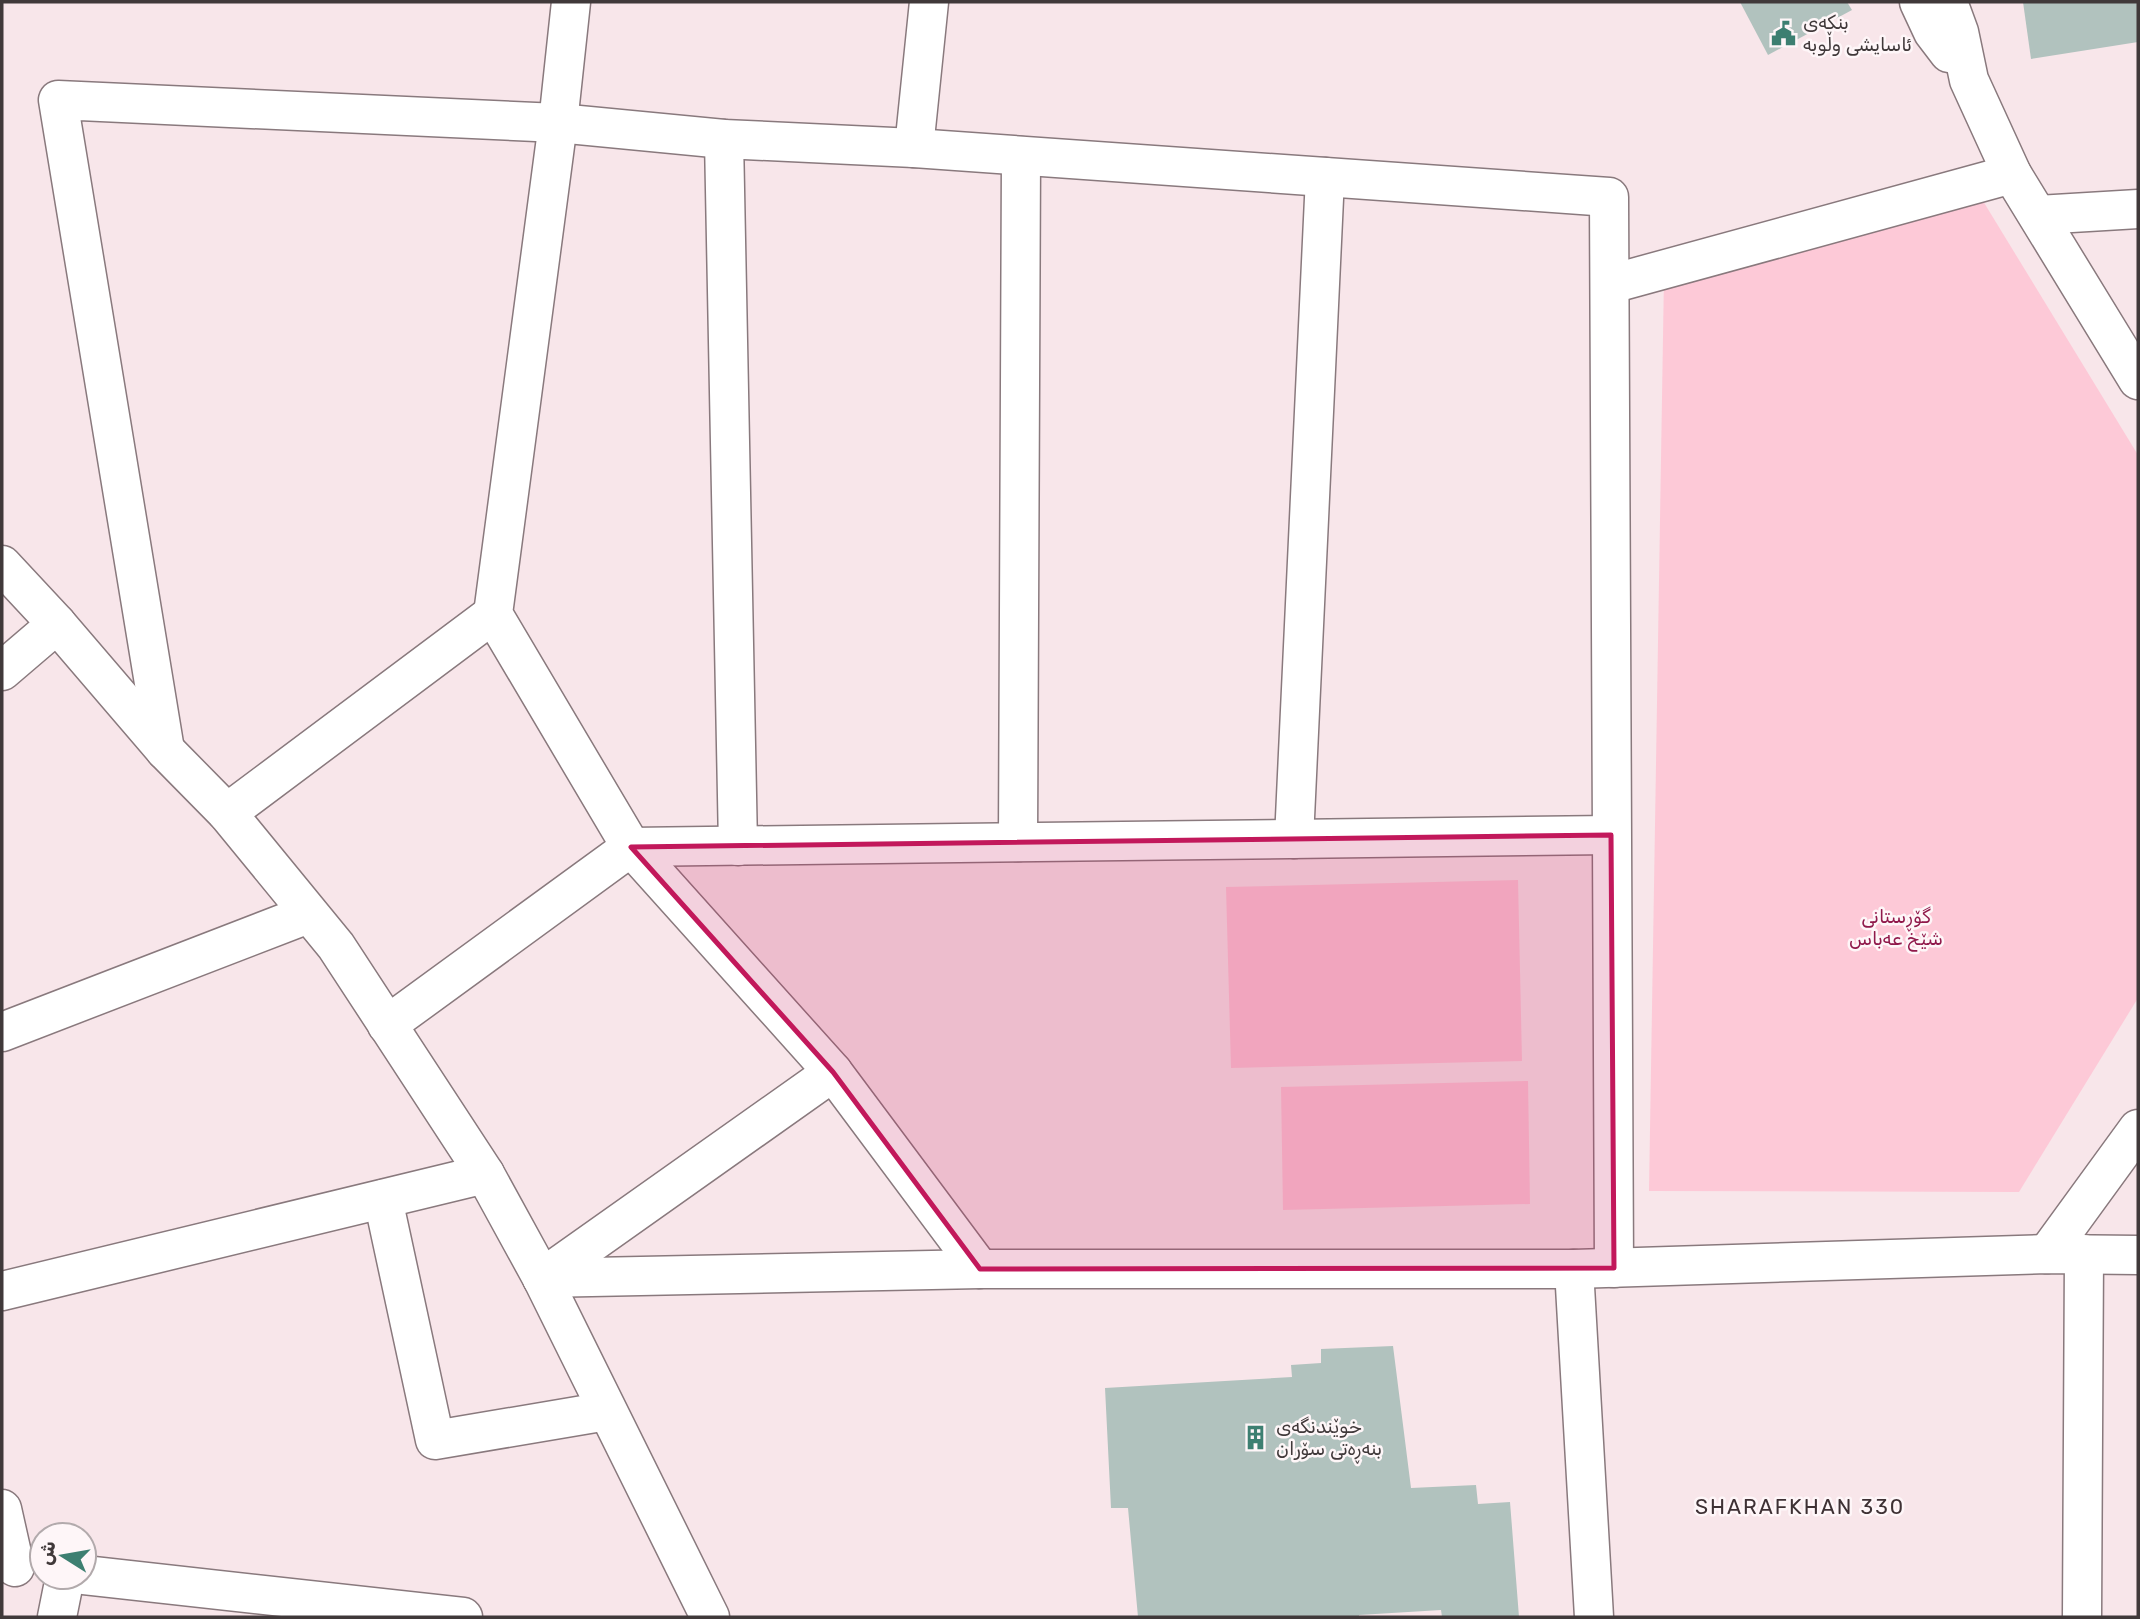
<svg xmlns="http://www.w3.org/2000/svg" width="2140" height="1619" viewBox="0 0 2140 1619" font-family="Rubik,'Noto Sans Arabic',sans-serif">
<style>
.green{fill:#fdc9d7}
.building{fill:#b1c2be}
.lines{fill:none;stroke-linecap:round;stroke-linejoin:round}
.minor-casing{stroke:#89797d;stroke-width:41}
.tertiary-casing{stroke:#89797d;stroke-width:41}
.minor{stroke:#fff;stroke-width:38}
.tertiary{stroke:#fff;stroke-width:38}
.marked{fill:#c2185b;fill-opacity:0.2;stroke:#c2185b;stroke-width:5;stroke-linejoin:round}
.labels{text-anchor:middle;stroke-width:5;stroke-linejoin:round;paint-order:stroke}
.poi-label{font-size:19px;fill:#40393a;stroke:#fef6f8;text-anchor:start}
.park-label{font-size:19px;fill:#90194b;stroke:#fef6f8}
.neighbourhood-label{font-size:21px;letter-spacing:2px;fill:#3e3134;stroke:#fef6f8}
</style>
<rect width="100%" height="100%" fill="#f8e6ea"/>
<!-- green -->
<g class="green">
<polygon points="1983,201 2138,455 2138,998 2019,1192 1649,1191 1664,276"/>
<polygon points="1518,880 1522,1061 1231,1068 1226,887"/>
<polygon points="1528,1081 1530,1204 1283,1210 1281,1087"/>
</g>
<!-- building -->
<g class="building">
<polygon points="1740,2 1847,2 1852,10 1768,55"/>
<polygon points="2023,2 2138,2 2138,42 2031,59"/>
<polygon points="1393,1346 1411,1488 1476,1485 1478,1504 1510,1502 1519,1617 1442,1617 1441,1610 1359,1615 1359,1617 1138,1617 1128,1508 1111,1508 1105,1388 1292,1377 1291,1365 1321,1363 1321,1349"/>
</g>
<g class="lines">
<defs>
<g id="minor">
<polyline points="571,2 558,123 493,614 631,847 833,1072 980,1269"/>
<polyline points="1919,2 1933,32 1949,53"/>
<polyline points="1948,2 1959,32 1969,80 2012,174 2138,380"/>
<polyline points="724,139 738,846"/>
<polyline points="914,148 929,2"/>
<polyline points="2038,215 2138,209"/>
<polyline points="1611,284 2012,174"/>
<polyline points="2,671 57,624"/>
<polyline points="165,750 58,100 558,123 724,139 914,148 1609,197 1614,1268"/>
<polyline points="227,813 493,614"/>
<polyline points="1294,839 1325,177"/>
<polyline points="1018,842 1021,156"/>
<polyline points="387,1025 631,847 1611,835"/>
<polyline points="2,1032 308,914"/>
<polyline points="383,1199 435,1440 607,1411"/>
<polyline points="2047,1254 2138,1129"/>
<polyline points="1574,1269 1594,1617"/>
<polyline points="542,1278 980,1269 1574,1269 2047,1254 2138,1255"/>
<polyline points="542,1278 833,1072"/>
<polyline points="2,1291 485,1174"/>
<polyline points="2,1509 15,1567"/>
<polyline points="84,1575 463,1617"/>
<polyline points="57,1617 65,1577"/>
<polyline points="2082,1617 2084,1254"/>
</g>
<polyline id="tertiary" points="2,565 57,624 165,750 227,813 336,946 485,1174 542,1278 710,1617"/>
</defs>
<!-- minor casing -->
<use href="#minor" class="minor-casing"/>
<!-- tertiary casing -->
<use href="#tertiary" class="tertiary-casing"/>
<!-- minor -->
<use href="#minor" class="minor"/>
<!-- tertiary -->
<use href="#tertiary" class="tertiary"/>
</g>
<!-- marked area -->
<path class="marked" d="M1611,835L1614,1268L980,1269L833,1072L631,847Z"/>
<!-- icons -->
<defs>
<symbol id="civic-bare" viewBox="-9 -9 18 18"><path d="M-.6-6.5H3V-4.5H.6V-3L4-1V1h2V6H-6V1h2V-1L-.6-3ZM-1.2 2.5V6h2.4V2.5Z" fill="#3d7f71" stroke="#fef6f8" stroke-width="2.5" paint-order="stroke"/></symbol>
<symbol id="building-bare" viewBox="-9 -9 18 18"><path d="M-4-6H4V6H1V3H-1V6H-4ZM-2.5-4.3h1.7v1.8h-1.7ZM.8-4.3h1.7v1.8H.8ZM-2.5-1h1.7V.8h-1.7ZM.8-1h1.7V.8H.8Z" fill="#3d7f71" stroke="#fef6f8" stroke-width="2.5" paint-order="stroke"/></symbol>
</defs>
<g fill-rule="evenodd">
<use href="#civic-bare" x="1766" y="16" width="35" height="35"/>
<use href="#building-bare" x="1238" y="1420" width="35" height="35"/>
</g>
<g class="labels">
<!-- poi labels -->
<g class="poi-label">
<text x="1803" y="29">بنکەی<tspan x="1803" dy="22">ئاسایشی وڵوبە</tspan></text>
<text x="1276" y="1433">خوێندنگەی<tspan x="1276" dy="22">بنەڕەتی سۆران</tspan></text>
</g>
<!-- park labels -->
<g class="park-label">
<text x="1896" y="923">گۆڕستانی<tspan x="1896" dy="22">شێخ عەباس</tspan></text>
</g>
<!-- neighbourhood labels -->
<g class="neighbourhood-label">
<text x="1800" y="1514">SHARAFKHAN 330</text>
</g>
</g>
<!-- border -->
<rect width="2140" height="1619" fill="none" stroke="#40393a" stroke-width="7"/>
<!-- north arrow -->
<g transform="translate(63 1556) rotate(281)"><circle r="33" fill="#fef6f8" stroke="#b2aaac" stroke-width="2"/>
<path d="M0-5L12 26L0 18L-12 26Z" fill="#3d7f71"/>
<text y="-10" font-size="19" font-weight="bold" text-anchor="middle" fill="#40393a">ش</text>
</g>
</svg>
